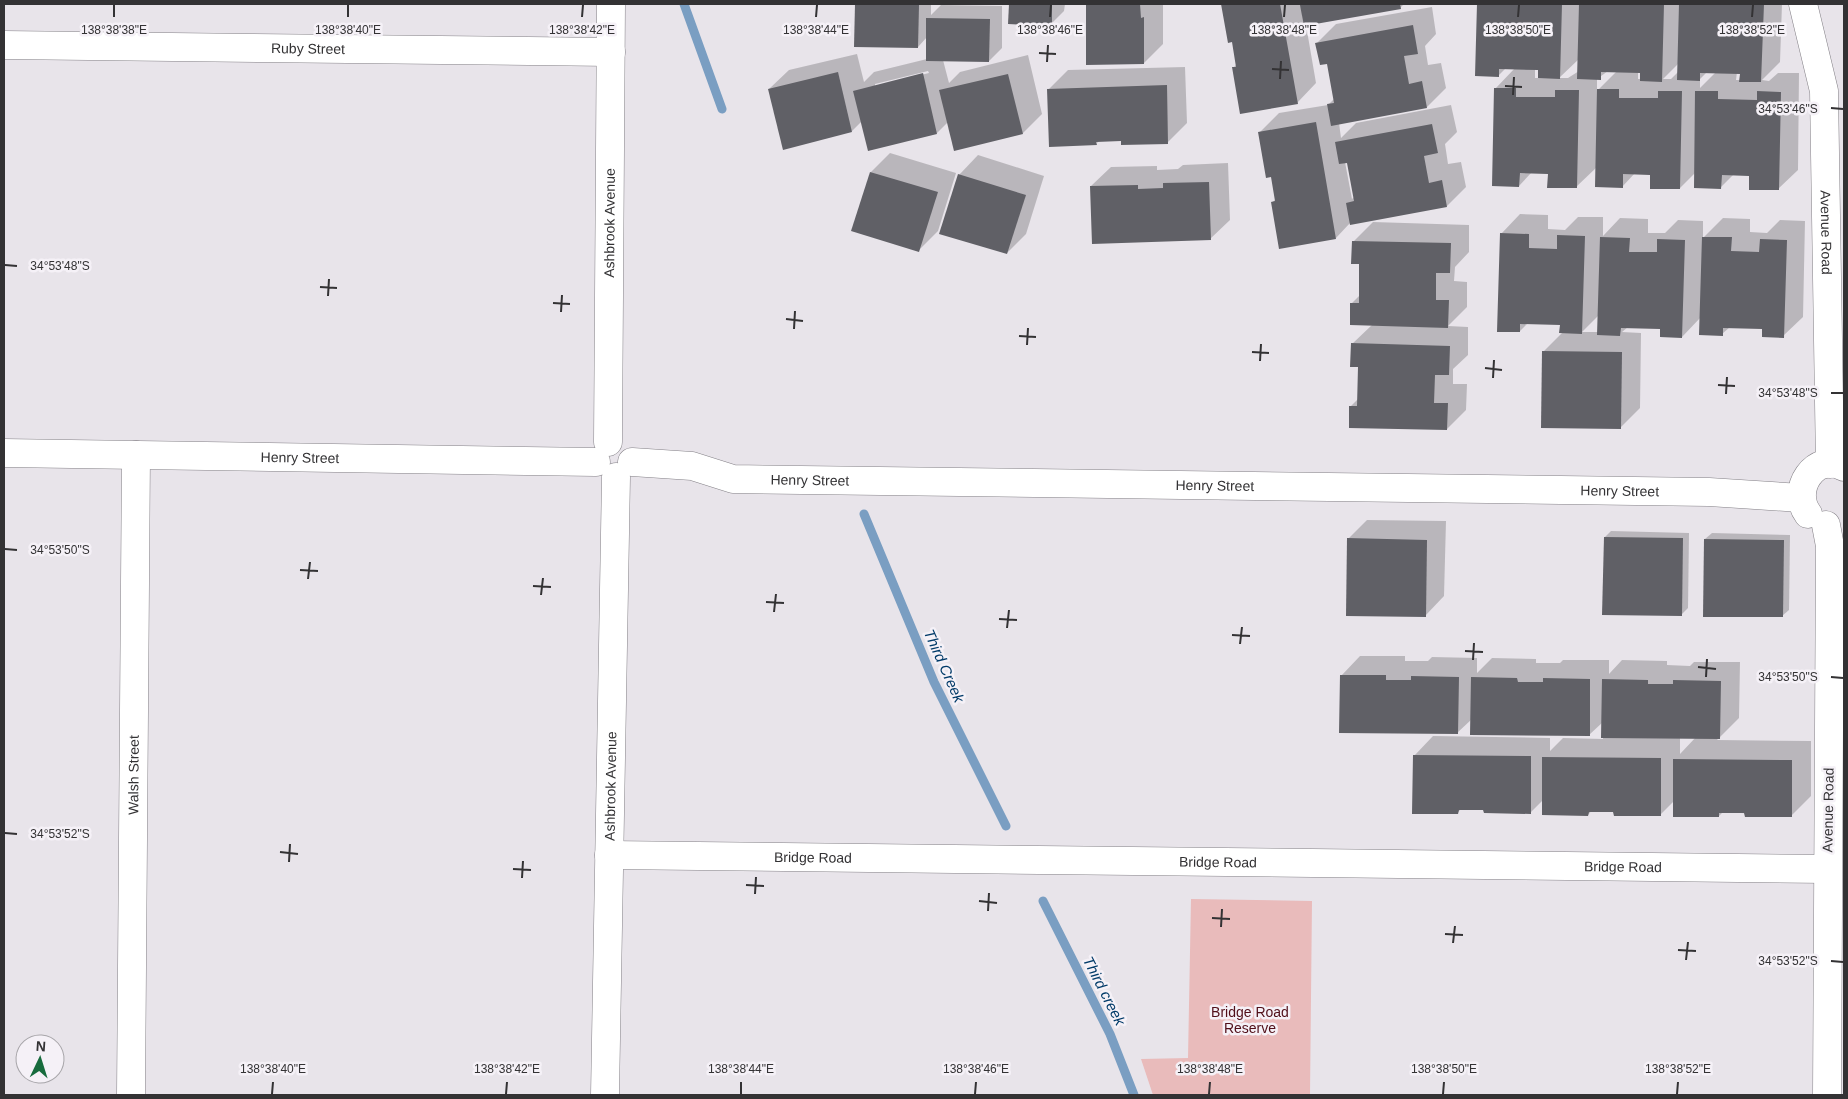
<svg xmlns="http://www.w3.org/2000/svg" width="1848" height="1099" viewBox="0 0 1848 1099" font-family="Arial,sans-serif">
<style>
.green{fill:#e9bbbb}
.shadow{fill:#0003;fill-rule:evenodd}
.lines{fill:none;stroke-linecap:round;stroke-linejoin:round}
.stream{stroke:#7a9ec2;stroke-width:9}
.building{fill:#606066}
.minor-casing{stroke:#848187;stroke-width:29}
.minor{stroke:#fff;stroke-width:28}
.ticks{fill:none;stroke:#333234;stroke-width:2}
.labels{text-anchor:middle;stroke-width:5;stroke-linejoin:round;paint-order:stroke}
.street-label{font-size:14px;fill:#333234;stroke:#f5f1f7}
.park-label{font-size:14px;fill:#510f19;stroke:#f5f1f7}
.water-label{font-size:15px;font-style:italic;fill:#003a68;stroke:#f5f1f7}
.ticks-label{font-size:12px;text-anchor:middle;fill:#333234;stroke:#f5f1f7;stroke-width:5;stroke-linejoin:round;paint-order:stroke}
</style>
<rect width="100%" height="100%" fill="#e8e4ea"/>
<!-- green -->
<polygon class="green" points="1191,899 1312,901 1310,1095 1153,1095 1141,1059 1188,1058"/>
<!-- shadow -->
<g class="shadow">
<path d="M857,4H931V15L941,5L1002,6V48L989,61L943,60L949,83L960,72L1028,55L1042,114L1023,133L948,122L937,133L862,121L852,131L769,89L789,70L857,54L864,82L874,72L927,59V37L918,47ZM928,71L929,73L875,86V84Z"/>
<polygon points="1010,4 1065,4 1064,11 1051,24 1009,23"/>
<polygon points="1087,4 1163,4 1163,44 1144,63 1087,64"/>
<polygon points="1222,4 1404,4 1400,8 1306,25 1316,83 1297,103 1234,67 1237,64 1233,40 1229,41"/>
<path d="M1478,4H1782L1780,62L1762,80L1769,81L1778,73H1799L1798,170L1778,189L1751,175L1734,174L1721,187L1696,172L1680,188L1652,174L1635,173L1622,187L1597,167L1576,187L1549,173L1532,172L1519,186L1495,89L1515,68H1506L1498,76L1477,75ZM1579,59V71L1568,78H1559ZM1679,63L1678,72L1671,79H1663ZM1535,69H1539V78H1535ZM1608,71H1617L1597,91V79ZM1638,72H1641V79H1638ZM1707,72H1716L1700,88V79ZM1737,72L1741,73V80H1736Z"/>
<path d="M1432,7L1436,34L1425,46L1428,65L1441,63L1446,88L1427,107L1339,123L1341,138L1356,123L1451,105L1457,132L1445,144L1448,164L1461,162L1466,187L1447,206L1350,223L1336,238L1272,203L1276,199L1272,176L1259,133L1279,113L1328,105L1335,98L1328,62L1317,43L1336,24ZM1345,162H1348L1355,196L1352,199Z"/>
<polygon points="1185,67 1187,123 1167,143 1123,140 1100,140 1096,144 1049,89 1068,70"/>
<polygon points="890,153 956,173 938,231 919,250 853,230 871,172"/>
<polygon points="978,155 1044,176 1026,234 1007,253 959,175"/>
<polygon points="1228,163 1230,220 1210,239 1091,186 1111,167 1157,166 1157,170 1178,169 1183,165"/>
<path d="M1520,214L1548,215V229L1565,230L1578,217H1603V236L1620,218L1648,219V233H1665L1678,220L1703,221V238L1723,218L1750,219V232L1767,233L1780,220L1805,221L1803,317L1783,336L1764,328L1730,327L1722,334L1701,317L1682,337L1661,328L1628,327L1622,332L1641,333L1640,408L1621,427L1544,351L1563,332L1561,324L1528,323L1520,331L1501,234ZM1599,315L1598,332H1582Z"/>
<polygon points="1373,222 1469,225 1469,252 1455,267 1454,281 1467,282 1467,307 1448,326 1468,327 1468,355 1453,369 1453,384 1467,384 1466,410 1447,429 1351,406 1359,398 1360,366 1352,344 1372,325 1351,304 1360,295 1361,263 1353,242"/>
<polygon points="1367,520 1446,521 1444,596 1425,616 1348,539"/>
<polygon points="1611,531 1689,533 1688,608 1682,614 1605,537"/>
<polygon points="1712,533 1790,535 1789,610 1782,616 1705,539"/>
<path d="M1360,656H1405V661H1428L1432,657L1477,658V673L1492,658L1536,659V663H1560L1563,660H1609V674L1622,660L1667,661V665L1690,666L1694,662H1740L1739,718L1717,740L1811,741V796L1791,816L1723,812L1719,816L1674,801L1660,815L1592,810L1588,815L1543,800L1530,813L1462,808L1458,812L1414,756L1433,736L1550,738V751L1563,738L1603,739V722L1589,735L1472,719L1457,733L1341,676ZM1680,737H1696L1680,754Z"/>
</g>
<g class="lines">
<!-- stream -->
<g class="stream">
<polyline points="684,4 722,109"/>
<polyline points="864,514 934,682 1006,826"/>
<polyline points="1043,901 1110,1034 1134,1095"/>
</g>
</g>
<!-- building -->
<g class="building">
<polygon points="855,4 919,5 918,48 854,47"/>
<polygon points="1009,4 1052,4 1052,26 1008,24"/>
<polygon points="1086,4 1140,4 1141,18 1144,17 1144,64 1086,65"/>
<polygon points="1221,4 1280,4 1298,104 1240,114 1232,67 1236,67 1232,42 1228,43"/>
<polygon points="1305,4 1400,4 1401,9 1304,26 1300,5"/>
<polygon points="1477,4 1562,4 1560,79 1538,78 1538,70 1499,69 1499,77 1475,76"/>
<polygon points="1579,4 1664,4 1662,82 1640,81 1640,73 1601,72 1601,80 1577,79"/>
<polygon points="1679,4 1764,4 1761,82 1739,82 1740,74 1700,73 1700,81 1677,80"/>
<polygon points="926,18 990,19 989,62 926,61"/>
<polygon points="1413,25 1418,54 1404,56 1409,84 1422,81 1427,108 1331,126 1327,104 1334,103 1327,64 1320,65 1315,43"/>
<polygon points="838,72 852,132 783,150 768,89"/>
<polygon points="923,73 937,134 868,151 853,91"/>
<polygon points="1008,74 1023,134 954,151 939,90"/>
<polygon points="1167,85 1168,144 1121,145 1121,141 1096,142 1097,145 1049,147 1047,89"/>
<polygon points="1494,88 1516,88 1516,97 1555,97 1555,90 1579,90 1577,188 1547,188 1548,174 1520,173 1519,187 1492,186"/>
<polygon points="1597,89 1619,89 1619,98 1658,98 1658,91 1682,91 1680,189 1650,189 1650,175 1623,174 1623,188 1595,187"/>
<polygon points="1695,91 1718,91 1718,99 1757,100 1757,91 1781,92 1779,190 1749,190 1749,176 1722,175 1721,189 1694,188"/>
<polygon points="1316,122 1336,239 1279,249 1271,202 1275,201 1271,177 1266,178 1258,132"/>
<polygon points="1432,124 1438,153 1424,156 1429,183 1442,180 1447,207 1350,225 1346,203 1354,201 1347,163 1339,164 1335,142"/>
<polygon points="870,172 938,192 919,252 851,231"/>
<polygon points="958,174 1026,195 1007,254 939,234"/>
<polygon points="1209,182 1211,240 1092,244 1090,186 1138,185 1138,189 1163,188 1163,183"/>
<polygon points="1500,233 1529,234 1529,248 1557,249 1557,235 1585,236 1582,334 1559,333 1560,325 1520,324 1520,332 1497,332"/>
<polygon points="1600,237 1630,238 1629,252 1657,252 1657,239 1685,240 1682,338 1660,337 1660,329 1621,328 1620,336 1597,335"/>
<polygon points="1702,237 1732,237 1731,251 1759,252 1760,239 1787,240 1784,338 1762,337 1762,329 1723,328 1723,336 1699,335"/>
<polygon points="1352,241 1451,243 1450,273 1436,273 1436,300 1449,300 1448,328 1350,325 1350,303 1359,303 1359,264 1351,264"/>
<polygon points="1351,343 1450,346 1449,375 1435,375 1434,403 1448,403 1447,430 1349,428 1349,406 1357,406 1358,367 1350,367"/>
<polygon points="1542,351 1622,352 1621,429 1541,428"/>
<polygon points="1604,537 1683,538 1682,616 1602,615"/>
<polygon points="1347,538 1427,540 1426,617 1346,616"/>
<polygon points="1704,539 1784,540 1783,617 1703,617"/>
<polygon points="1340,675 1386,675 1386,680 1411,680 1411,676 1459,677 1458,734 1339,733"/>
<polygon points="1471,677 1517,678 1518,682 1543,682 1543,678 1590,679 1590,736 1470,735"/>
<polygon points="1602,679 1648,680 1648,684 1673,684 1673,680 1721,681 1720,739 1601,738"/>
<polygon points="1413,755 1531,756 1531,814 1484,813 1483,810 1459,810 1458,814 1412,814"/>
<polygon points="1542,757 1661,758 1661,816 1614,816 1613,812 1589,812 1588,816 1542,815"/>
<polygon points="1673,759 1792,760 1792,817 1745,817 1744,813 1719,813 1719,817 1673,817"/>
</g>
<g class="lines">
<defs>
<g id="minor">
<path id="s1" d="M1803,4L1824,91L1830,464"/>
<path id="s2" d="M4,45L611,52"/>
<path id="s3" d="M608,442L611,4"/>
<path id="s4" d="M4,453L596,462"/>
<path id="s5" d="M632,462L692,466L733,479L1709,492L1801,498"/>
<path d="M1808,514C1790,490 1815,451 1844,467"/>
<polyline points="1826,525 1830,546 1827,1095"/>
<path id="s6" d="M609,855L1827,869"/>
<path id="s7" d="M131,1095L136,455"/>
<path id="s8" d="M605,1095L616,477"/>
</g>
</defs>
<!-- minor casing -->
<use href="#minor" class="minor-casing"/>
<!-- minor -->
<use href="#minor" class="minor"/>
</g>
<!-- ticks -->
<path class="ticks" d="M114,17V5M348,17V5M582,17L583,5M816,17L817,5M1050,17L1051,5M1284,17L1285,5M1518,17L1519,5M1752,17L1753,5M1039,53L1056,54M1047,62L1048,45M1272,69L1289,70M1280,79L1281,61M1505,86L1522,87M1513,95L1514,77M1831,108L1843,109M5,265L17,266M320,287L337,288M328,296L329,279M553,303L570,304M561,312L562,295M786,319L803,321M794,329L795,311M1019,336L1036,337M1027,345L1028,328M1252,352L1269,353M1260,361L1261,344M1485,368L1502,370M1493,378L1494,360M1718,385L1735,386M1831,393H1843M1726,394L1727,377M5,549L17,550M300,570L318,571M308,579L310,562M533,586L551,587M541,595L543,578M766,602L784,603M774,612L776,594M999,619L1017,620M1007,628L1009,610M1232,635L1250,636M1240,644L1242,627M1465,651L1483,652M1473,660L1474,643M1698,667L1716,669M1706,677L1707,659M1831,677L1843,678M5,833L17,834M280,852L298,854M289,862L290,844M513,869L531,870M522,878L523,861M746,885L764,886M755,894L756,877M979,901L997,903M988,911L989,893M1212,918L1230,919M1221,927L1222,909M1445,934L1463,935M1453,943L1455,926M1678,950L1696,951M1686,960L1688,942M1831,961L1843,962M272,1094L273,1082M506,1094L507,1082M741,1094V1082M975,1094L976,1082M1209,1094L1210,1082M1443,1094L1444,1082M1677,1094L1678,1082"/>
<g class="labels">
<!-- street labels -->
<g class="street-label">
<text dy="5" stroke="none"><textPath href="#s2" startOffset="304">Ruby Street</textPath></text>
<text dy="5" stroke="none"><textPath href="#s3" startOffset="219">Ashbrook Avenue</textPath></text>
<text dy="5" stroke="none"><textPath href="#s1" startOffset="231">Avenue Road</textPath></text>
<text dy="5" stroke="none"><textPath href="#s4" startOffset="296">Henry Street</textPath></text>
<text dy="5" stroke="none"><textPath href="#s5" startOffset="180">Henry Street</textPath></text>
<text dy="5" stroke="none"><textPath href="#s5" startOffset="585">Henry Street</textPath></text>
<text dy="5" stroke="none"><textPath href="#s5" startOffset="990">Henry Street</textPath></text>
<text dy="5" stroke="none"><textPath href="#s7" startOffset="320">Walsh Street</textPath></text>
<text dy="5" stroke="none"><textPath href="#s8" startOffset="309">Ashbrook Avenue</textPath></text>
<text transform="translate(1828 810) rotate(-89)" y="5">Avenue Road</text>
<text dy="5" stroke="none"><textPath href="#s6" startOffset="204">Bridge Road</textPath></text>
<text dy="5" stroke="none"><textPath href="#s6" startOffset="609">Bridge Road</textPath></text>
<text dy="5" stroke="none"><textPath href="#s6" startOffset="1014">Bridge Road</textPath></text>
</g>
<!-- park labels -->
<g class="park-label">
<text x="1250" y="1017">Bridge Road<tspan x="1250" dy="16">Reserve</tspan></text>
</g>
<!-- water labels -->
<g class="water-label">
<text transform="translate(944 666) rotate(66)" y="5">Third Creek</text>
<text transform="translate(1104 991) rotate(63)" y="5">Third creek</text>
</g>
</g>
<g class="ticks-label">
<text x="114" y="34">138°38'38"E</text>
<text x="348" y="34">138°38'40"E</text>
<text x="582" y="34">138°38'42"E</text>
<text x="816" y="34">138°38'44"E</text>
<text x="1050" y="34">138°38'46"E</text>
<text x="1284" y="34">138°38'48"E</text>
<text x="1518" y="34">138°38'50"E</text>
<text x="1752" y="34">138°38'52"E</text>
<text x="1788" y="113">34°53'46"S</text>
<text x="60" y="270">34°53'48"S</text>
<text x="1788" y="397">34°53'48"S</text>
<text x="60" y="554">34°53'50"S</text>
<text x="1788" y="681">34°53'50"S</text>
<text x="60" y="838">34°53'52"S</text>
<text x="1788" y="965">34°53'52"S</text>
<text x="273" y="1073">138°38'40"E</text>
<text x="507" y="1073">138°38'42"E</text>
<text x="741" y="1073">138°38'44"E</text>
<text x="976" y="1073">138°38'46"E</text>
<text x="1210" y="1073">138°38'48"E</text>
<text x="1444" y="1073">138°38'50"E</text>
<text x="1678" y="1073">138°38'52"E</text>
</g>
<!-- border -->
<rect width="1848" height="1099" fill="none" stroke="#333234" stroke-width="10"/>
<!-- north arrow -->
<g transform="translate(40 1059) rotate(4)"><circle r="24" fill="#f5f1f7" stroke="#a7a5a9"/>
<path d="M0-4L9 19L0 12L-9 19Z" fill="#176b3d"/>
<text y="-8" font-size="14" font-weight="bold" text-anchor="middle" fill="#333234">N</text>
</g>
</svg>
